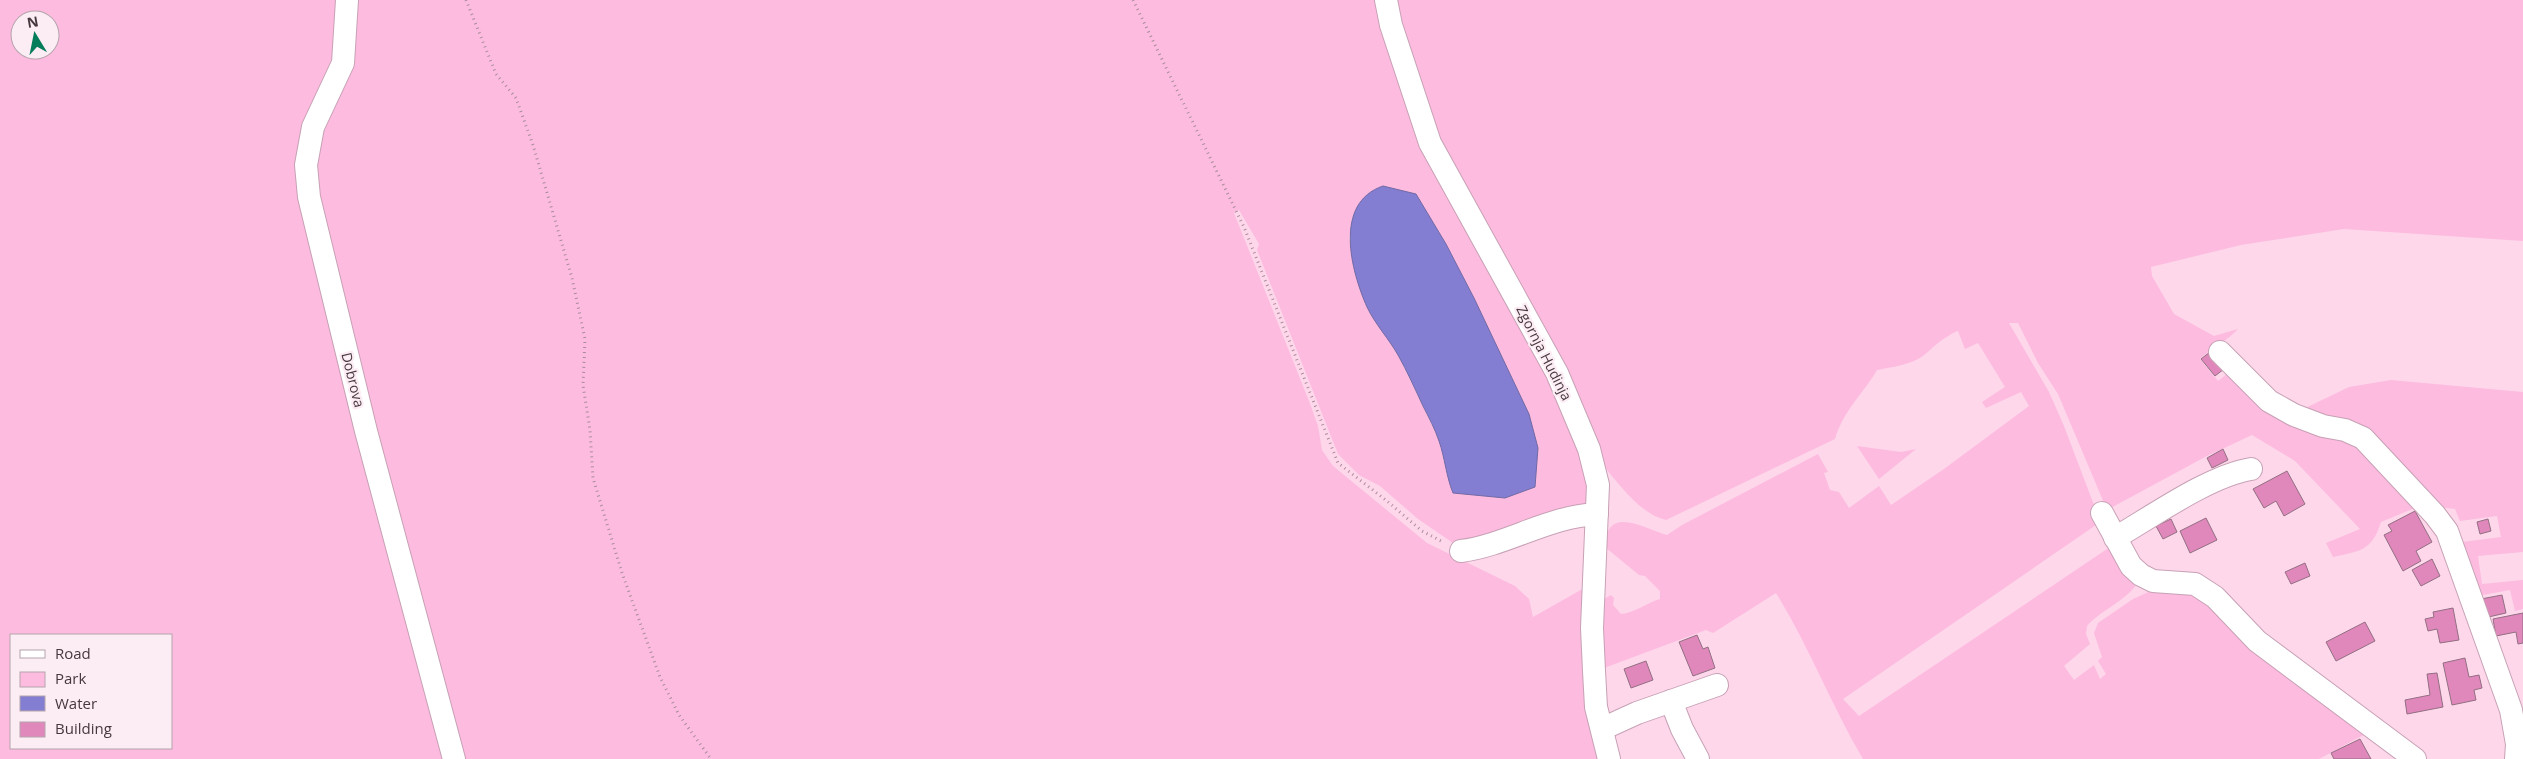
<svg xmlns="http://www.w3.org/2000/svg" width="2523" height="759" viewBox="0 0 2523 759" font-family="'Open Sans',sans-serif">
<style>
.green{fill:#fdbbdf;fill-rule:evenodd}
.water{fill:#837ed1;stroke:#7169a5}
.building{fill:#e088bb;stroke:#926f82}
.lines{fill:none;stroke-linecap:round;stroke-linejoin:round}
.minor-casing{stroke:#c7a1b5;stroke-width:24}
.path{stroke:#a98d9b;stroke-width:3;stroke-dasharray:1 4;stroke-linecap:butt}
.minor{stroke:#fff;stroke-width:22}
.labels{text-anchor:middle;stroke-width:4.5;stroke-linejoin:round;paint-order:stroke}
.street-label{font-size:14px;fill:#47373f;stroke:#fcecf4}
</style>
<rect width="100%" height="100%" fill="#fed7eb"/>
<!-- green -->
<g class="green">
<path d="M0,0H1379L1390,48L1567,408L1590,484L1587,507L1456,545L1418,519L1380,486L1359,475L1338,454L1257,250L1259,244L1239,210L1234,213L1309,401L1318,426L1322,450L1333,466L1427,543L1515,586L1529,599L1533,617L1586,587L1600,759H0ZM20,20H50V50H20ZM1416,195L1446,244L1474,298L1448,480L1440,442L1398,355L1368,307L1358,278L1349,238L1352,217ZM11,635H171V748H11Z"/>
<path d="M1392,0H2523V241L2344,229L2241,245L2151,267L2152,276L2174,314L2214,336L2238,329C2227,341 2212,348 2200,359L2218,381L2232,370L2295,413L2349,387L2391,380L2523,392V552L2478,556L2482,584L2523,580V609L2515,611L2510,590L2477,596L2462,542L2501,537L2497,516L2460,521L2455,509L2422,505L2381,522C2372,551 2360,551 2333,557L2326,543L2360,529L2295,461L2252,435L2205,457L2107,510L2058,394L2038,363L2018,323H2009L2049,392L2064,426L2097,513L2136,585C2124,602 2101,610 2087,626L2086,634L2090,644L2064,666L2074,680L2094,665L2100,679L2106,674L2098,661L2102,657L2094,633L2098,623L2133,599L2155,589L2194,591L2371,731L2319,759H1863C1831,705 1809,646 1776,593L1713,633L1706,630L1604,668L1599,602L1611,595L1614,598L1613,605L1621,614C1635,613 1646,603 1660,599V591L1645,576L1639,575L1605,547C1606,503 1645,529 1667,535L1682,525L1818,454L1828,472L1824,473L1830,490L1839,492L1849,508L1879,486L1891,505L1944,469L2029,406L2021,392L1986,408L1982,402L2005,387L1978,343L1965,349L1958,331L1955,332C1940,340 1935,346 1923,356C1911,365 1891,367 1877,370C1863,394 1843,411 1835,439L1666,520C1640,514 1619,484 1602,464L1439,142ZM2096,525L2110,547L1859,716L1843,699Z"/>
<polygon points="1857,446 1901,452 1916,449 1879,479"/>
</g>
<!-- water -->
<path class="water" d="M1383,186L1416,194L1446,244L1474,298L1529,414L1538,448L1535,487L1505,498L1453,493C1446,476 1445,458 1439,441C1435,429 1429,418 1423,406C1415,389 1407,371 1398,355C1389,339 1375,324 1367,307C1351,271 1333,203 1383,186Z"/>
<!-- building -->
<g class="building">
<polygon points="2210,352 2224,369 2215,376 2201,359"/>
<polygon points="2223,449 2228,460 2212,468 2207,458"/>
<polygon points="2287,471 2305,504 2284,516 2276,501 2264,508 2253,489"/>
<polygon points="2415,511 2432,542 2416,551 2421,561 2403,571 2384,535 2392,531 2388,525"/>
<polygon points="2206,518 2217,540 2190,553 2180,531"/>
<polygon points="2171,519 2177,532 2163,539 2156,526"/>
<polygon points="2488,519 2491,531 2480,534 2477,522"/>
<polygon points="2432,559 2440,576 2421,586 2412,570"/>
<polygon points="2305,563 2310,576 2291,584 2285,572"/>
<polygon points="2502,595 2506,613 2484,618 2481,599"/>
<polygon points="2453,608 2459,640 2440,643 2437,629 2428,631 2425,619 2434,617 2433,612"/>
<polygon points="2523,613 2523,643 2518,644 2516,632 2496,636 2493,619"/>
<polygon points="2365,622 2375,641 2336,661 2326,642"/>
<polygon points="1697,635 1703,649 1708,647 1715,668 1693,676 1679,642"/>
<polygon points="2465,658 2469,677 2479,675 2482,688 2474,690 2476,700 2452,705 2443,663"/>
<polygon points="1646,661 1653,680 1631,688 1624,669"/>
<polygon points="2437,673 2443,707 2407,714 2405,700 2430,695 2427,674"/>
<polygon points="2360,739 2371,759 2334,759 2331,753"/>
</g>
<g class="lines">
<defs>
<g id="minor">
<polyline points="347,0 343,63 313,127 306,165 309,197 366,431 454,759"/>
<polyline points="1386,0 1391,25 1430,143 1557,373 1589,449 1598,485 1592,628 1594,671 1596,707 1609,759"/>
<polyline points="2220,352 2269,401 2294,415 2323,426 2345,430 2363,438 2435,515 2447,531 2511,710 2517,744 2516,759"/>
<polyline points="2102,513 2131,566 2141,575 2153,581 2195,584 2215,597 2257,641 2415,759"/>
<path d="M2115,538C2153,516 2209,476 2251,469"/>
<path d="M1461,551C1507,545 1549,516 1597,514"/>
<polyline points="1671,701 1682,729 1698,759"/>
<polyline points="1602,729 1637,713 1717,685"/>
</g>
</defs>
<!-- minor casing -->
<use href="#minor" class="minor-casing"/>
<!-- path -->
<g class="path">
<polyline points="466,0 496,74 516,98 533,145 572,278 585,339 583,385 590,430 593,478 622,573 660,677 679,715 711,759"/>
<polyline points="1133,0 1244,227 1338,463 1387,501 1422,531 1443,542"/>
</g>
<!-- minor -->
<use href="#minor" class="minor"/>
</g>
<g class="labels">
<!-- street labels -->
<g class="street-label">
<text transform="translate(1544 353) rotate(63)" y="5">Zgornja Hudinja</text>
<text transform="translate(353 380) rotate(76)" y="5">Dobrova</text>
</g>
</g>
<!-- legend -->
<rect x="10" y="634" width="162" height="115" fill="#fcecf4" stroke="#b4a4ac"/>
<rect x="20" y="650" width="25" height="8" fill="#ffffff" stroke="#b4a4ac"/>
<text x="55" y="659" font-size="15" fill="#47373f">Road</text>
<rect x="20" y="672" width="25" height="15" fill="#fdbbdf" stroke="#b4a4ac"/>
<text x="55" y="684" font-size="15" fill="#47373f">Park</text>
<rect x="20" y="696" width="25" height="15" fill="#837ed1" stroke="#b4a4ac"/>
<text x="55" y="709" font-size="15" fill="#47373f">Water</text>
<rect x="20" y="722" width="25" height="15" fill="#e088bb" stroke="#b4a4ac"/>
<text x="55" y="734" font-size="15" fill="#47373f">Building</text>
<!-- north arrow -->
<g transform="translate(35 35) rotate(350)"><circle r="24" fill="#fcecf4" stroke="#b4a4ac"/>
<path d="M0-4L9 19L0 12L-9 19Z" fill="#057c5a"/>
<text y="-8" font-size="14" font-weight="bold" text-anchor="middle" fill="#47373f">N</text>
</g>
</svg>
